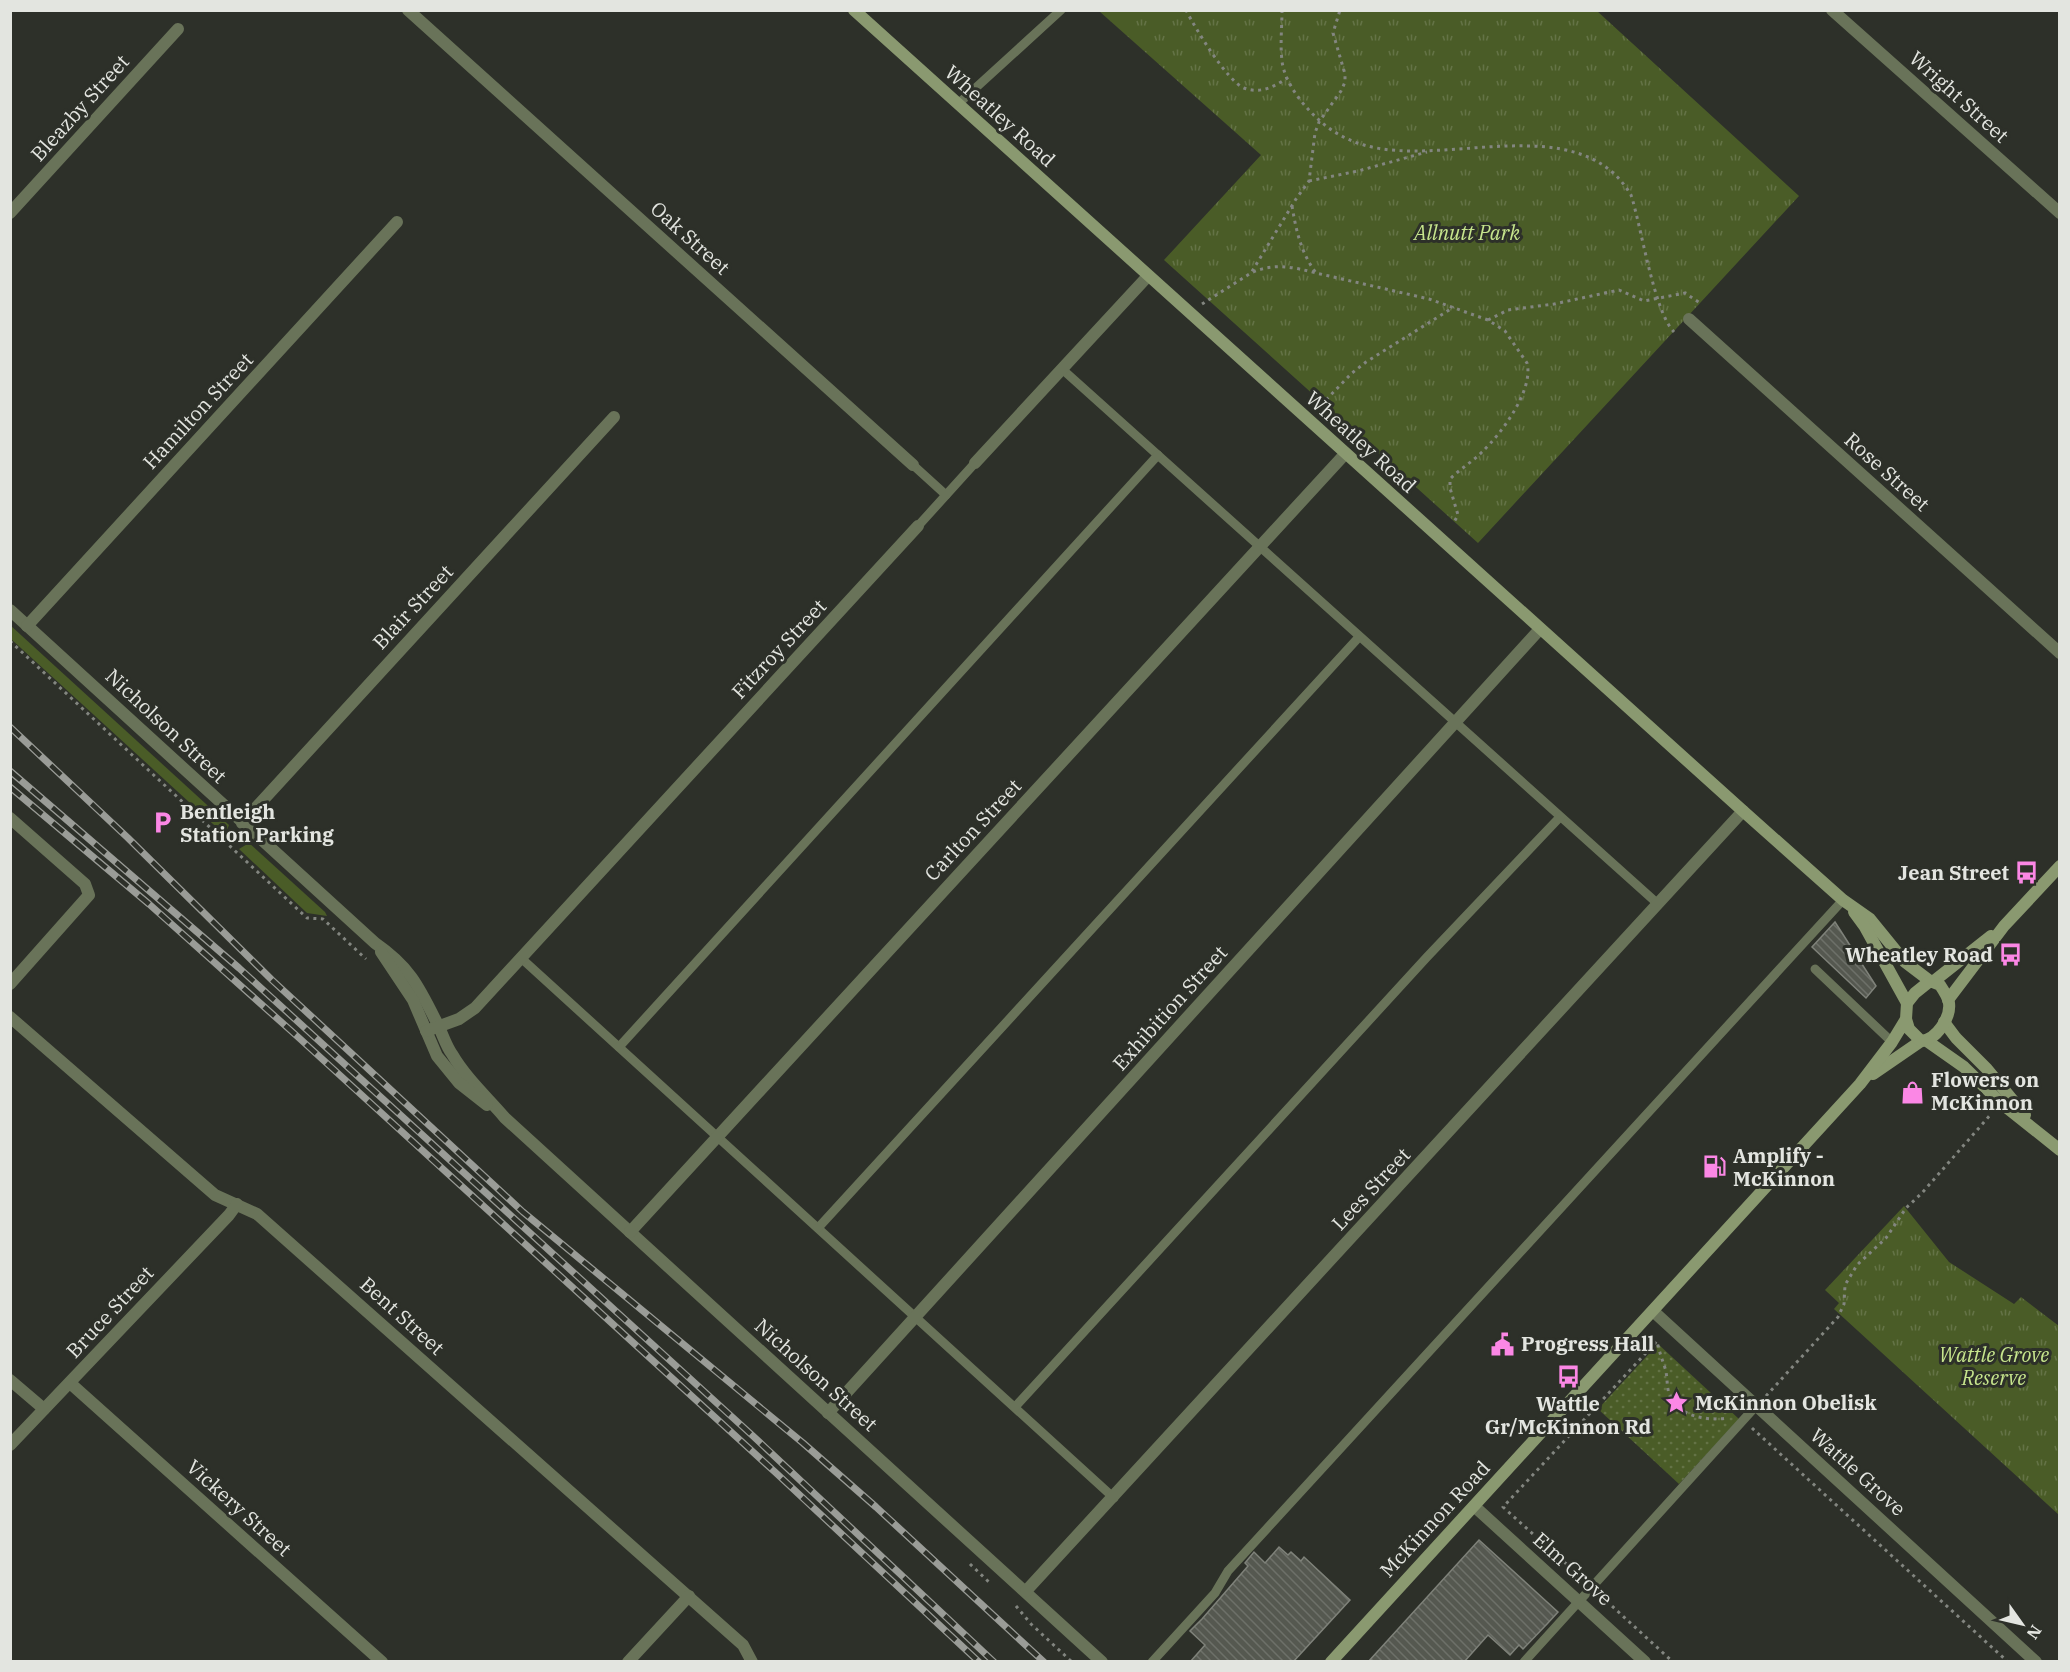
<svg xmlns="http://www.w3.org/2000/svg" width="2070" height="1672" viewBox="0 0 2070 1672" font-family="'IBM Plex Serif',serif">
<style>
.grass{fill:#4a5c27}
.park{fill:url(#park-tufts)}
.garden{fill:url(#garden-dots)}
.building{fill:url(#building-back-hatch);stroke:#7f827a;stroke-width:1.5}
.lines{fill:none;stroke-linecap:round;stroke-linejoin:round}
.path{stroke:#838680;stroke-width:3;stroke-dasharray:3 4.5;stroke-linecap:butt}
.lane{stroke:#697359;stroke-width:9}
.street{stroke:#697359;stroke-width:12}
.secondary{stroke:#8a9970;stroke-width:12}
.rail-casing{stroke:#9a9c97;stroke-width:7}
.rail{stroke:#2d3029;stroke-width:4.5;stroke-dasharray:14;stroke-linecap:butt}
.labels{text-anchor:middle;stroke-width:6;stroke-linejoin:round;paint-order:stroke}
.street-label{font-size:20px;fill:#e3e5e0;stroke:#2d3029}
.park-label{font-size:20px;font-style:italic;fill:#c7e68d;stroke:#2d3029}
.poi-label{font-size:20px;font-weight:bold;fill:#e3e5e0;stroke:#2d3029;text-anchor:start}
</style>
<defs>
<pattern id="park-tufts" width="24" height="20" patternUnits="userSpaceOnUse" patternTransform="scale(1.5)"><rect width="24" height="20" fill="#4a5c27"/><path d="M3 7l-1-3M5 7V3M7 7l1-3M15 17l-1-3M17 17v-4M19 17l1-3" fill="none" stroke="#647346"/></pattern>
<pattern id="garden-dots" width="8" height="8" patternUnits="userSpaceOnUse" patternTransform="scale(1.5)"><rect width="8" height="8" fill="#4a5c27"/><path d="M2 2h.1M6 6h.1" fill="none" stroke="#647346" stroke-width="1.8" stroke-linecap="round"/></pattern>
<pattern id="building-back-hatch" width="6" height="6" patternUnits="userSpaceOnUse" patternTransform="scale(1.5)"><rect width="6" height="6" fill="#555850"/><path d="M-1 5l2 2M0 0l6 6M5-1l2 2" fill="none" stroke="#6d7069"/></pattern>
</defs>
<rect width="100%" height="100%" fill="#2d3029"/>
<!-- grass -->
<g class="grass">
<polygon points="10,625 229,825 225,835 11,639"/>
<polygon points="249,843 325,912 327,916 307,913 239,849"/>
</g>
<!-- park -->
<g class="park">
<polygon points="1099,11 1597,11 1799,196 1478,543 1164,260 1261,155"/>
<polygon points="1904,1206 1949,1262 2014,1304 2021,1297 2059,1326 2059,1515 1834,1309 1839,1303 1825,1290"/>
</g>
<!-- garden -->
<polygon class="garden" points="1658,1344 1739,1419 1679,1484 1598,1409"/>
<!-- building -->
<g class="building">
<polygon points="1835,922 1876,986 1866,998 1812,947"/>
<polygon points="1479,1540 1558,1612 1547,1624 1523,1649 1519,1645 1510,1655 1488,1635 1464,1662 1368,1662"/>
<polygon points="1279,1547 1288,1555 1291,1552 1301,1561 1304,1557 1350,1600 1293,1662 1190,1662 1205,1645 1190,1631 1202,1619 1248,1566 1245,1563 1254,1552 1265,1563"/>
</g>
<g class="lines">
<!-- path -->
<g class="path">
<path d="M1186,10C1195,28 1227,81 1244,88C1260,94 1274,87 1287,78"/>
<path d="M1282,10C1282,27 1280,44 1282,61C1284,78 1296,96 1308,109C1323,126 1342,139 1364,145C1444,169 1579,107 1631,195C1641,225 1654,312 1674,332"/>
<polyline points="1309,181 1358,171 1427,152"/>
<path d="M1292,206C1296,230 1301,253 1316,273L1429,299L1488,320L1505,331L1527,363C1534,390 1501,434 1482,452C1472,462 1460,469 1450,479V488L1458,515L1453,524"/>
<path d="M1253,272C1275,263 1293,267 1316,273"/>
<polyline points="1202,304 1251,273 1296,199 1309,181 1315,133 1319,122 1341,91 1345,82 1345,74 1333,33 1340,10"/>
<polyline points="1488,320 1508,310 1554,304 1619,290 1644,301 1685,293 1700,303"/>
<polyline points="1321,405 1352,373 1366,362 1454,307"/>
<polyline points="10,641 307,918 323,919 366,959"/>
<polyline points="1766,1396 1838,1317 1844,1304 1845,1285 1857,1265 1886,1238 1906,1208 1922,1193 1992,1113"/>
<polyline points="1752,1428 2008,1662"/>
<polyline points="970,1564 991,1584"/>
<path d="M1583,1579L1503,1507L1657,1341C1659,1351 1662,1359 1665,1368C1668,1377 1666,1387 1670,1396C1680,1417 1707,1421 1727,1418"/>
<polyline points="1601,1596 1673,1662"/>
<polyline points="1016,1606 1031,1624 1072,1662"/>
</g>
<!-- lane -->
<g class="lane">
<polyline points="958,104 1061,10"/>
<polyline points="1062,369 1658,904"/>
<polyline points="913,465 946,495"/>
<polyline points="918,526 975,463"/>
<polyline points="521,958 1114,1498"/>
<polyline points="1815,969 1892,1042"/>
<polyline points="619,1047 1158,455"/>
<polyline points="818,1228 1359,637"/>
<polyline points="1015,1407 1427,957 1560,817"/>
<polyline points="1152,1662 1215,1593 1228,1571 1843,900"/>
<polyline points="1524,1662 1756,1406"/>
</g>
<!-- street -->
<g class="street">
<polyline points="408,10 913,465"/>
<polyline points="1832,10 2060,213"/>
<polyline points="10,213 178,29"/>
<polyline points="1689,319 2060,653"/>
<polyline points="975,463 1148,276"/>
<path d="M10,610L375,943C411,968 419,987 438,1025C443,1035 446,1046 452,1054C466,1078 487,1097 505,1118L1102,1662"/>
<polyline points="27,626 397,222"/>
<polyline points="10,818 85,884 89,895 10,984"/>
<polyline points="242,823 614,417"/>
<polyline points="381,952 413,1000 437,1056 459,1083 487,1105"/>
<polyline points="10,1017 215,1195 257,1214 743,1645 752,1662"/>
<polyline points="426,1031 459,1019 475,1008 918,526"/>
<polyline points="630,1232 1345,454"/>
<polyline points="1653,1311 2036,1662"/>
<polyline points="10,1380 44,1409"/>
<polyline points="70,1383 382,1662"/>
<polyline points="828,1413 1540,629"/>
<polyline points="10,1445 229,1215 237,1204"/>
<polyline points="1474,1506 1645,1662"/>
<polyline points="1026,1591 1743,811"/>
<polyline points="628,1662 689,1596"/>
</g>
<!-- secondary -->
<g class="secondary">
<polyline points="854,10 1743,811 1843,900 1870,919 1905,962 1930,981"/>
<polyline points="1854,912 1865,927 1907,1003"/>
<polyline points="1934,981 1991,936"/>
<polyline points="1948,1000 2004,926 2060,866"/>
<polyline points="1944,1022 1956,1038 1987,1069 2025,1115"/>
<polyline points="1927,1041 1964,1067 2001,1103 2060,1150"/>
<polyline points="1873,1074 1921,1041"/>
<path d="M1331,1662L1860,1084L1892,1042L1906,1019L1907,1003L1915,993L1930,981L1940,985C1944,991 1948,997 1949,1003C1951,1018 1936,1040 1921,1041L1909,1029L1906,1019"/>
</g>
<defs>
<g id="rail">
<polyline points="10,727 128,838 272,980 523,1212 803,1443 876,1507 1044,1662"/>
<polyline points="10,771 239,968 753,1436 994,1662"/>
<polyline points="10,787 149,904 298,1037 775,1472 979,1662"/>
</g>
</defs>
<!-- rail casing -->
<use href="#rail" class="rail-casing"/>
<!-- rail -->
<use href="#rail" class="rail"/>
</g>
<!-- icons -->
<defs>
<symbol id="parking-bare" viewBox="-9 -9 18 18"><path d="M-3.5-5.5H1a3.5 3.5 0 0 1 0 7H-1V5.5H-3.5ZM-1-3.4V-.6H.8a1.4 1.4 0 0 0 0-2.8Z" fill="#fb87e5" stroke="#2d3029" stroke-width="2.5" paint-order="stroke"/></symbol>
<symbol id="bus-bare" viewBox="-9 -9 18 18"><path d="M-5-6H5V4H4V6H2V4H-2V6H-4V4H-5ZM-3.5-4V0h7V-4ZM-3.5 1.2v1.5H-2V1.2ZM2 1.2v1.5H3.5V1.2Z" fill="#fb87e5" stroke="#2d3029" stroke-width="2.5" paint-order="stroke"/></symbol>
<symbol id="shop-bare" viewBox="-9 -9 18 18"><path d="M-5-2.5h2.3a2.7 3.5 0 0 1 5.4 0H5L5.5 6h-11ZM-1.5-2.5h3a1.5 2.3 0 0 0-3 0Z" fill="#fb87e5" stroke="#2d3029" stroke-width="2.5" paint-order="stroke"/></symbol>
<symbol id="fuel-bare" viewBox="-9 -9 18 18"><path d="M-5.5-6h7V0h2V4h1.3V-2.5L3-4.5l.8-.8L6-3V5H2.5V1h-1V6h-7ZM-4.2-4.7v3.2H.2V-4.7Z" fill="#fb87e5" stroke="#2d3029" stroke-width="2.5" paint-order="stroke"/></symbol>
<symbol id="civic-bare" viewBox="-9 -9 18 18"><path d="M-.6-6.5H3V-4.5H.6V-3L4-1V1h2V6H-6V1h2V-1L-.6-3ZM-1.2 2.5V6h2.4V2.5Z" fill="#fb87e5" stroke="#2d3029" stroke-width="2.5" paint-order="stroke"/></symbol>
<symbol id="sight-bare" viewBox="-9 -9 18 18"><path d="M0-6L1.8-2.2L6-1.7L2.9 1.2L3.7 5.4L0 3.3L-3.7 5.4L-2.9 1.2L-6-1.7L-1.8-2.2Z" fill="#fb87e5" stroke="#2d3029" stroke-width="2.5" paint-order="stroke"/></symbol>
</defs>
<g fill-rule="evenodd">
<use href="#parking-bare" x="146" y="806" width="33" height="33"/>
<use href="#bus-bare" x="2010" y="856" width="33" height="33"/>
<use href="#bus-bare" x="1994" y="938" width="33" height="33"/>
<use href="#shop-bare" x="1896" y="1076" width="33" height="33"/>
<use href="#fuel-bare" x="1698" y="1150" width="33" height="33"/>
<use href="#civic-bare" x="1486" y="1328" width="33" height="33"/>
<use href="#bus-bare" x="1552" y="1360" width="33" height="33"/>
<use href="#sight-bare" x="1660" y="1386" width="33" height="33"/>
</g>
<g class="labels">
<!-- street labels -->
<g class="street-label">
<text transform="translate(1959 97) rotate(42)" y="7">Wright Street</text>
<text transform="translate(80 108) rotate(-48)" y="7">Bleazby Street</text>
<text transform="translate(1000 116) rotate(42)" y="7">Wheatley Road</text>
<text transform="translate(690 238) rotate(42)" y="7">Oak Street</text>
<text transform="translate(198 411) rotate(-47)" y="7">Hamilton Street</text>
<text transform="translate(1361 442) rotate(42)" y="7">Wheatley Road</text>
<text transform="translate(1887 472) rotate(42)" y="7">Rose Street</text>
<text transform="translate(413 607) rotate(-47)" y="7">Blair Street</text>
<text transform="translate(779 649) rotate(-47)" y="7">Fitzroy Street</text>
<text transform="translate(166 726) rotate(43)" y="7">Nicholson Street</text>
<text transform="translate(973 830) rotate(-47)" y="7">Carlton Street</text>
<text transform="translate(1170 1008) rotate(-48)" y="7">Exhibition Street</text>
<text transform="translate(1371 1189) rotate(-47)" y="7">Lees Street</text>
<text transform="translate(110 1312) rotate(-47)" y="7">Bruce Street</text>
<text transform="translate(402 1316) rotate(42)" y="7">Bent Street</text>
<text transform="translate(816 1375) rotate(42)" y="7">Nicholson Street</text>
<text transform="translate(1858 1472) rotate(42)" y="7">Wattle Grove</text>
<text transform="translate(239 1508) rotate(42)" y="7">Vickery Street</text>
<text transform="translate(1435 1519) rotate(-47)" y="7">McKinnon Road</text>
<text transform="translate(1573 1569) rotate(42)" y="7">Elm Grove</text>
</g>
<!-- park labels -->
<g class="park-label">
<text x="1467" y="240">Allnutt Park</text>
<text x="1994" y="1362">Wattle Grove<tspan x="1994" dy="23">Reserve</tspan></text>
</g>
<!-- poi labels -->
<g class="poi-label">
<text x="180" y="819">Bentleigh<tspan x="180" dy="23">Station Parking</tspan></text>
<text x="2009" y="880" text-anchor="end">Jean Street</text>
<text x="1993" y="962" text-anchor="end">Wheatley Road</text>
<text x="1931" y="1087">Flowers on<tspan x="1931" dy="23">McKinnon</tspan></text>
<text x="1733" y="1163">Amplify -<tspan x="1733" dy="23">McKinnon</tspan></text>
<text x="1521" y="1351">Progress Hall</text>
<text x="1695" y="1410">McKinnon Obelisk</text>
<text x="1568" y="1411" text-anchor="middle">Wattle<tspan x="1568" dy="23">Gr/McKinnon Rd</tspan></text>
</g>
</g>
<!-- border -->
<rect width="2070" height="1672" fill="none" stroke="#e3e5e0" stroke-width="24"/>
<!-- north arrow -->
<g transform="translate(2022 1624) rotate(124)" stroke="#2d3029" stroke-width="4.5" paint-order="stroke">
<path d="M0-4.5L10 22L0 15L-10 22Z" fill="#e3e5e0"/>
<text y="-9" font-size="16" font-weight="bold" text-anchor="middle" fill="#e3e5e0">N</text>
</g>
</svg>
